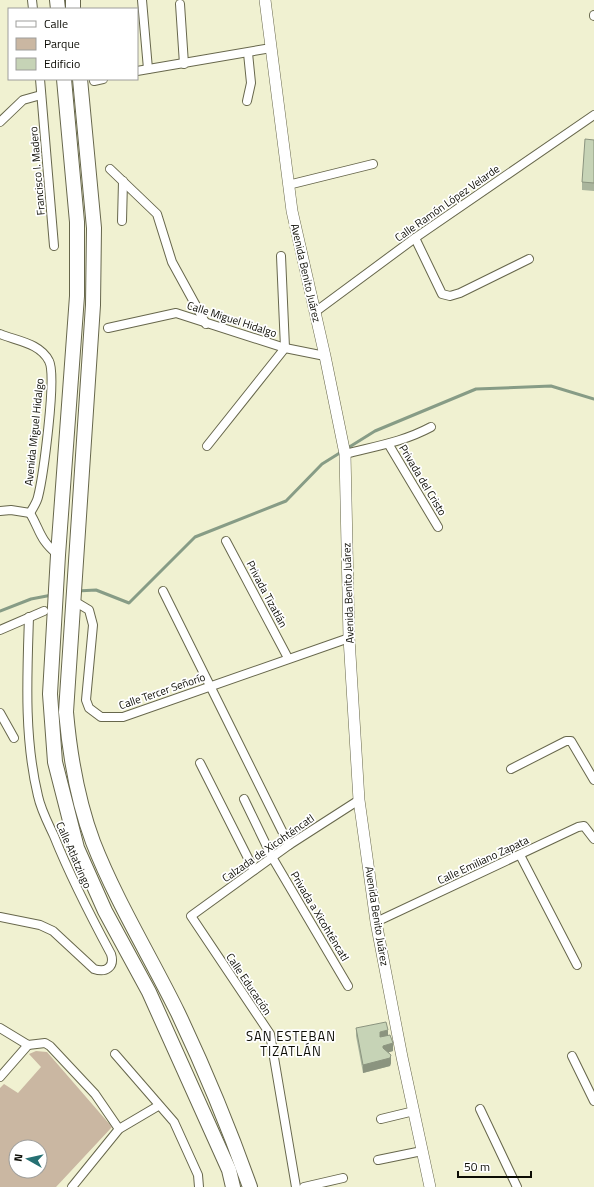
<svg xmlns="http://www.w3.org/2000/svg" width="594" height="1187" viewBox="0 0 594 1187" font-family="'Titillium Web',sans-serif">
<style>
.green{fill:#cab7a2;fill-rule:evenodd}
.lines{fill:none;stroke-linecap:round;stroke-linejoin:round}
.stream{stroke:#879c86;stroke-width:3}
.minor-casing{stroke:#67674c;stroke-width:10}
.secondary-casing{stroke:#67674c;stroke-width:12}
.motorway-casing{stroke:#67674c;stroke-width:16}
.minor{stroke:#fff;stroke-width:8}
.secondary{stroke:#fff;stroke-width:11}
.motorway{stroke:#fff;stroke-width:14}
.wall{fill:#aab59d}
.shaded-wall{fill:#8b947f}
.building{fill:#c6d3b6;stroke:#8b947f}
.labels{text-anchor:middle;stroke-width:3.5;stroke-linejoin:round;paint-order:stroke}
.street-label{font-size:11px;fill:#0c0c04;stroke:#fff}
.quarter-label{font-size:13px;letter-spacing:1px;fill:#0c0c04;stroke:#fff}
</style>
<rect width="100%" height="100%" fill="#f0f1d1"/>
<!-- green -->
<path class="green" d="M36,1051L47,1052L112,1127L56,1187H0V1088L4,1084L18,1093L41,1067L29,1054ZM16,1147H40V1171H16Z"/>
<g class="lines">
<!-- stream -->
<g class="stream">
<polyline points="77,591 96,590 129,603 195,537 286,501 322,464 375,431 476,389 551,386 594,399"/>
<polyline points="0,611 31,599 52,595"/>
</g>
<defs>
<g id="minor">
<polyline points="32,0 33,9"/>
<polyline points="142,0 148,69"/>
<polyline points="180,4 184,64"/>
<polyline points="594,15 594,16"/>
<polyline points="137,71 271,48"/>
<polyline points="40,79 54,246"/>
<polyline points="94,81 103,79"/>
<polyline points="247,101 251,83 248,53"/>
<polyline points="0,122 23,100 41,95"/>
<polyline points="110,169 157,214 172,262 206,324"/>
<polyline points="288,185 373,164"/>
<polyline points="122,221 123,181"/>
<polyline points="415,238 442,294 450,296 460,293 529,259"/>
<polyline points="315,312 415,238 594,115"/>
<polyline points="108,328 176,313 285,348 325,356"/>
<path d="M0,334C17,341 40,343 49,361C57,376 43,477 38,497C37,502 33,508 30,513"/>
<polyline points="389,445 438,527"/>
<polyline points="207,446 285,348 281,256"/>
<path d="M345,454C376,446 403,442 431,427"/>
<polyline points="0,511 11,510 30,513"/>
<path d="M30,513C41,532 39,539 58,555"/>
<polyline points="226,541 288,658"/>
<polyline points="163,591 289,845"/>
<polyline points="79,604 89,610 93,625 86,700 89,708 101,717 123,717 349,638"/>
<polyline points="0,630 44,611"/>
<polyline points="0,713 14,738"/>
<polyline points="200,763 254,870"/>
<polyline points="511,769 566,741 571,741 594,780"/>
<polyline points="244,799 272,857 348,986"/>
<polyline points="520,855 577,965"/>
<path d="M0,917L40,925L53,931L94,969C106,973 115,967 111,954C90,915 70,876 54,836C48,823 41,810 38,796C24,738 27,677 29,617"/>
<polyline points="376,922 578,827 584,826 594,839"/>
<polyline points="0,1028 28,1045"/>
<polyline points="28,1045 45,1043 50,1046 95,1094 119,1129"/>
<polyline points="115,1054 174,1122 198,1175 199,1187"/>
<polyline points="572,1056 594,1101"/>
<polyline points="0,1077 28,1045"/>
<polyline points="480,1109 517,1187"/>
<polyline points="381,1119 414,1111"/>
<polyline points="378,1160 422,1151"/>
<polyline points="72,1187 119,1129 158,1106"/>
<polyline points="296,1187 270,1034 191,916 289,845 359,800"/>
<polyline points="304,1187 343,1178"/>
</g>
<polyline id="secondary" points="265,0 292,211 325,356 345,454 349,638 359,800 376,922 402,1057 430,1187"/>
<g id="motorway">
<polyline points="57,0 58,9"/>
<polyline points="73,0 73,9"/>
<polyline points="64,79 77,222 77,296 58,555 50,694 55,762 77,848 105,911 149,992 229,1170 233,1187"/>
<path d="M80,79L94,228L93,305L66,712C70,757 77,799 93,842C116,901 150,956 178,1013C205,1070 229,1128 250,1187"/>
</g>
</defs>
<!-- minor casing -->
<use href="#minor" class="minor-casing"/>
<!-- secondary casing -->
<use href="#secondary" class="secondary-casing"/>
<!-- motorway casing -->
<use href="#motorway" class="motorway-casing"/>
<!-- minor -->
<use href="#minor" class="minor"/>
<!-- secondary -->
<use href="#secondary" class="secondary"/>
<!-- motorway -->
<use href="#motorway" class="motorway"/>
</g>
<!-- wall -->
<g class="wall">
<polygon points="594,140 594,191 582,190 582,182"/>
<polygon points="356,1028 388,1036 393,1051 389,1052 391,1063 390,1066 363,1073 356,1036"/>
</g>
<!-- shaded-wall -->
<g class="shaded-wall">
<polygon points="388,1030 388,1038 380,1040 380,1032"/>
<polygon points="393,1043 393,1051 383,1054 383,1046"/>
<polygon points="391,1055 391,1063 390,1066 363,1073 363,1065"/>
</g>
<!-- building -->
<g class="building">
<polygon points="585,139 594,140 594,183 582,182"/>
<polygon points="386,1022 388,1030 380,1032 380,1037 390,1035 393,1043 383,1046 383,1048 391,1055 390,1058 363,1065 356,1028"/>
</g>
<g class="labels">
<!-- street labels -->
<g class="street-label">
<text transform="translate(37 171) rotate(-95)" y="4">Francisco I. Madero</text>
<text transform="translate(447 203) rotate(-35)" y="4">Calle Ramón López Velarde</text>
<text transform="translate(306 273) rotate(77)" y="4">Avenida Benito Juárez</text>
<text transform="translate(232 319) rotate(18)" y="4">Calle Miguel Hidalgo</text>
<text transform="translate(34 432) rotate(-84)" y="4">Avenida Miguel Hidalgo</text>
<text transform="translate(423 480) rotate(59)" y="4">Privada del Cristo</text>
<text transform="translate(348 593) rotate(-92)" y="4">Avenida Benito Juárez</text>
<text transform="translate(267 594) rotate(62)" y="4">Privada Tizatlán</text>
<text transform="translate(162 691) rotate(-19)" y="4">Calle Tercer Señorío</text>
<text transform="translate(268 848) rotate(-35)" y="4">Calzada de Xicohténcatl</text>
<text transform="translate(74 855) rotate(66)" y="4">Calle Atlatzingo</text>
<text transform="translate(483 860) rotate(-25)" y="4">Calle Emiliano Zapata</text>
<text transform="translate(320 916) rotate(59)" y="4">Privada a Xicohténcatl</text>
<text transform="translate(377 916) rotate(81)" y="4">Avenida Benito Juárez</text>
<text transform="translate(249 984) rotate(56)" y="4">Calle Educación</text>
</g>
<!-- quarter labels -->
<g class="quarter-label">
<text x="291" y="1041">SAN ESTEBAN<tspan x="291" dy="15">TIZATLÁN</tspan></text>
</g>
</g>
<!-- legend -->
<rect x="8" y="8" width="130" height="72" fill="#ffffff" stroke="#9e9e9b"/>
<rect x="16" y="21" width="20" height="6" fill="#ffffff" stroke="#9e9e9b"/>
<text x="44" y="28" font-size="12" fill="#0c0c04">Calle</text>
<rect x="16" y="38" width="20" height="12" fill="#cab7a2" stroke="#9e9e9b"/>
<text x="44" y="48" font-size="12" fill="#0c0c04">Parque</text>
<rect x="16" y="58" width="20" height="12" fill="#c6d3b6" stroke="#9e9e9b"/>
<text x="44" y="68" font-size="12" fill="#0c0c04">Edificio</text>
<!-- north arrow -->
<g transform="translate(28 1159) rotate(278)"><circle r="19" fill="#ffffff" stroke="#9e9e9b"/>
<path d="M0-3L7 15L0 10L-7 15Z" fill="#257073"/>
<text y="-6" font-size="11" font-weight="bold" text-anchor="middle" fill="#0c0c04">N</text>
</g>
<!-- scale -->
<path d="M458 1171v6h73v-6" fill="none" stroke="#0c0c04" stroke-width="2"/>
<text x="464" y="1171" font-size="12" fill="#0c0c04" stroke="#ffffff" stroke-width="3" paint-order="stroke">50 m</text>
</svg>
